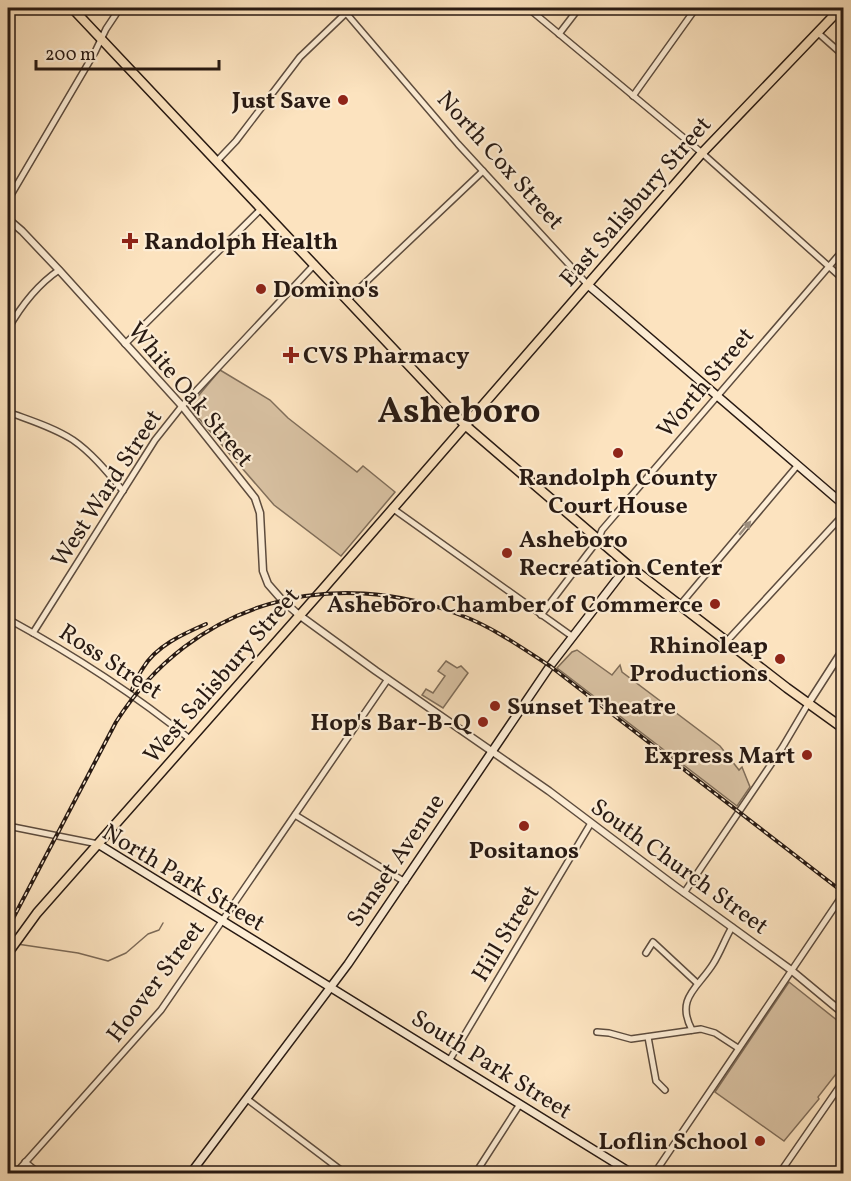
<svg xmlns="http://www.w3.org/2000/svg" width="851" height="1181" viewBox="0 0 851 1181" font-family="Vollkorn,serif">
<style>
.green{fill:#d8c1a2;stroke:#806e5a;stroke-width:1.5}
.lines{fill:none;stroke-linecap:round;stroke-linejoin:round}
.stream{stroke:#7c6a57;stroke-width:1.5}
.minor-casing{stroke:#5d4c3e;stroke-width:8}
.tertiary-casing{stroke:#5d4c3e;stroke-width:9}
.secondary-casing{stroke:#281a13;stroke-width:10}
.primary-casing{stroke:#281a13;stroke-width:11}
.minor{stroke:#fdedd5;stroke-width:5}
.tertiary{stroke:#fdedd5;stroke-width:6}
.secondary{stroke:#fdedd5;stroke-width:7}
.primary{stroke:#fce3bf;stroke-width:8}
.rail-casing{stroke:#281a13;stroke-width:4}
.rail{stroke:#fdedd5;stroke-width:1.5;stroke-dasharray:4.5;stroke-linecap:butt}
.oneway{fill:#9d8e7e}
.poi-dot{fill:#8f2418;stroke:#fdedd5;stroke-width:2}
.labels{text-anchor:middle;stroke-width:4.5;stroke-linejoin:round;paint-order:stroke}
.poi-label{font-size:24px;font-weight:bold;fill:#281a13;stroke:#fdedd5;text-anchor:end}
.street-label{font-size:24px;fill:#281a13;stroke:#fdedd5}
.town-label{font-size:36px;font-weight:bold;fill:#281a13;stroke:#fdedd5}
</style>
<rect width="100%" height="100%" fill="#fce3bf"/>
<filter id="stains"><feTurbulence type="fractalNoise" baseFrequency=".00333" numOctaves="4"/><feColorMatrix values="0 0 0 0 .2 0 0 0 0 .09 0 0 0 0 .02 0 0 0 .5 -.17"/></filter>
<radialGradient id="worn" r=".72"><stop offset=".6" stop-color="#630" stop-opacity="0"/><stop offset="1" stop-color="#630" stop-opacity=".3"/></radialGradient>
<!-- green -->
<g class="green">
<polygon points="220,370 270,400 288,418 357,472 363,466 395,492 341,556 274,505 189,407"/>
<polygon points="577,650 612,675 620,665 622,672 720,746 739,770 742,767 750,787 737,806 557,668 572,652"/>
<polygon points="446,661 457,668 461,666 468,673 443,708 422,695 426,689 433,693 445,676 438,671"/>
<polygon points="789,982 843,1025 843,1065 818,1097 819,1099 784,1141 715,1092"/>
</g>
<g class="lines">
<!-- stream -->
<polyline class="stream" points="17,944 78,953 108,961 126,953 148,934 159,930 163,923"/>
<defs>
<g id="minor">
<polyline points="340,8 346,13 353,8"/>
<polyline points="528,8 702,153 844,280"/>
<polyline points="817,32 844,56"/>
<polyline points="559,34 579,8"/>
<polyline points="633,96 696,8"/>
<polyline points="217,161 236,141 300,57 346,13 458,144 587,284"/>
<polyline points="8,200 95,52 106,29 120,8"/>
<polyline points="348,299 483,171"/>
<path d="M8,329C21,306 37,285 59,270"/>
<polyline points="125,344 262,208"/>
<path d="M8,412C29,420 53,427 73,440C92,453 108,473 123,491"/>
<polyline points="392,508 573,637"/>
<polyline points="680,605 797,466"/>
<polyline points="541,615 598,540 602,530 844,249"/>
<path d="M8,619C72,654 133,693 191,740"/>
<polyline points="33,633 155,440 182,406 315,264"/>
<polyline points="727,641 844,514"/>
<polyline points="295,815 405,882"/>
<polyline points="8,826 98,844"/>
<polyline points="684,893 782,748 808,704"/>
<polyline points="646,953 653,942 697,983"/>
<path d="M692,1030C675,998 698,988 713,964C720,953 725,939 732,927"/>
<polyline points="597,1032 609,1033 631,1039 701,1029 715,1033 738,1048"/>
<polyline points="648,1037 656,1081 665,1090"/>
<polyline points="449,1061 591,823"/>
<polyline points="247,1099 346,1174"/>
<polyline points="25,1162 40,1174"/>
<polyline points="15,1174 161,1010 388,679"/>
<polyline points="475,1174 520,1104"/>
<polyline points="654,1174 844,893"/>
<polyline points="779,1174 844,1080"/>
</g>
<g id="tertiary">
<polyline points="8,219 22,231 59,270 182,406 255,498 260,513 263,571 268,584 282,600 299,615 376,671 549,791 675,886 791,970 844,1014"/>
<polyline points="808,704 844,648"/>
</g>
<g id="secondary">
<polyline points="587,284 844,505"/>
<polyline points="98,844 633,1174"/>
<polyline points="190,1174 348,964 550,666 628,565"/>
</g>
<g id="primary">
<polyline points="72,8 465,425 628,565 787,688 844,729"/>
<polyline points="8,953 37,913 323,589 702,153 841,8"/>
</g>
</defs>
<!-- minor casing -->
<use href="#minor" class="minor-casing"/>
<!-- tertiary casing -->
<use href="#tertiary" class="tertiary-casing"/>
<!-- secondary casing -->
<use href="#secondary" class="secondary-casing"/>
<!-- primary casing -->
<use href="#primary" class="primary-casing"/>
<!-- minor -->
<use href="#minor" class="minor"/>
<!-- tertiary -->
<use href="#tertiary" class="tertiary"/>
<!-- secondary -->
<use href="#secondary" class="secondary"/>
<!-- primary -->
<use href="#primary" class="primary"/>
<defs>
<g id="rail">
<path d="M132,690C135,683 138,675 143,668C156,646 183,634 206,624"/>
<path d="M8,928L116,722C193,601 331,564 463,616C494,628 522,648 550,666L844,893"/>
</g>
</defs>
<!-- rail casing -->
<use href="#rail" class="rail-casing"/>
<!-- rail -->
<use href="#rail" class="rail"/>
</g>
<!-- one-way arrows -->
<defs><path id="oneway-solid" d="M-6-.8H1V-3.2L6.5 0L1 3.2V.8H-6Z" transform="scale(1.5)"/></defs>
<use class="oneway" href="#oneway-solid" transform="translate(745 528) rotate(-50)"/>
<!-- markers -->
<g class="poi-dot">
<circle cx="343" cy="100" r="6"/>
<path d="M127 232h6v6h6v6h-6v6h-6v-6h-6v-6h6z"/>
<circle cx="261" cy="289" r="6"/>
<path d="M288 346h6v6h6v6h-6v6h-6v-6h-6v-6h6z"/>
<circle cx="618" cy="453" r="6"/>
<circle cx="507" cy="553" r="6"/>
<circle cx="715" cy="604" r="6"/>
<circle cx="780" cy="659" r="6"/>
<circle cx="495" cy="706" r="6"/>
<circle cx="483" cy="722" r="6"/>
<circle cx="807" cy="755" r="6"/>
<circle cx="524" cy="826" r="6"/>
<circle cx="760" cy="1141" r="6"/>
</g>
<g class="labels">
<!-- poi labels -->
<g class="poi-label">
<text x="331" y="108">Just Save</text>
<text x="144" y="249" text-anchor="start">Randolph Health</text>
<text x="273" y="297" text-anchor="start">Domino's</text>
<text x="303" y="363" text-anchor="start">CVS Pharmacy</text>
<text x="618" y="485" text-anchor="middle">Randolph County<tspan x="618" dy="28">Court House</tspan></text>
<text x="519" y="547" text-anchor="start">Asheboro<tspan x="519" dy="28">Recreation Center</tspan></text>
<text x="703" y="612">Asheboro Chamber of Commerce</text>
<text x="768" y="653">Rhinoleap<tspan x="768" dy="28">Productions</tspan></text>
<text x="507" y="714" text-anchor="start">Sunset Theatre</text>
<text x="471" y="730">Hop's Bar-B-Q</text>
<text x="795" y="763">Express Mart</text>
<text x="524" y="858" text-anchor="middle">Positanos</text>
<text x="748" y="1149">Loflin School</text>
</g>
<!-- street labels -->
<g class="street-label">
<text transform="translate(501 160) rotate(48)" y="8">North Cox Street</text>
<text transform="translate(635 201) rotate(-49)" y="8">East Salisbury Street</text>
<text transform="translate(705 382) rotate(-50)" y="8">Worth Street</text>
<text transform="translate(191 394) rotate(50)" y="8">White Oak Street</text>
<text transform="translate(106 488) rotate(-57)" y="8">West Ward Street</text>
<text transform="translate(111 661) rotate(33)" y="8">Ross Street</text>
<text transform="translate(221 675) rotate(-49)" y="8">West Salisbury Street</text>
<text transform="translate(395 860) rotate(-56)" y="8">Sunset Avenue</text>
<text transform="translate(680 866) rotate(36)" y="8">South Church Street</text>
<text transform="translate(184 877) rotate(31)" y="8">North Park Street</text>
<text transform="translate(505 933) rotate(-59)" y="8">Hill Street</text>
<text transform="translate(155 981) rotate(-53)" y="8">Hoover Street</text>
<text transform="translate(492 1064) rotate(32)" y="8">South Park Street</text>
</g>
<!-- town labels -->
<g class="town-label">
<text x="459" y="422">Asheboro</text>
</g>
</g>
<!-- margin -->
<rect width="851" height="1181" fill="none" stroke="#fce3bf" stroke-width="30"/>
<rect x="9" y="9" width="833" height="1163" fill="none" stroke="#281a13" stroke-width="3"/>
<rect x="15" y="15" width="821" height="1151" fill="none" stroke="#281a13" stroke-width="1.5"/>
<!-- scale -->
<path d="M36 60v9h183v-9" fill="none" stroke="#281a13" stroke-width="3"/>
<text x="45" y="60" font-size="18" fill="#281a13" stroke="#fdedd5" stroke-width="4.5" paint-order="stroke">200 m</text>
<rect width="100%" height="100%" filter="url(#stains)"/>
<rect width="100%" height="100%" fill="url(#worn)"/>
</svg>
